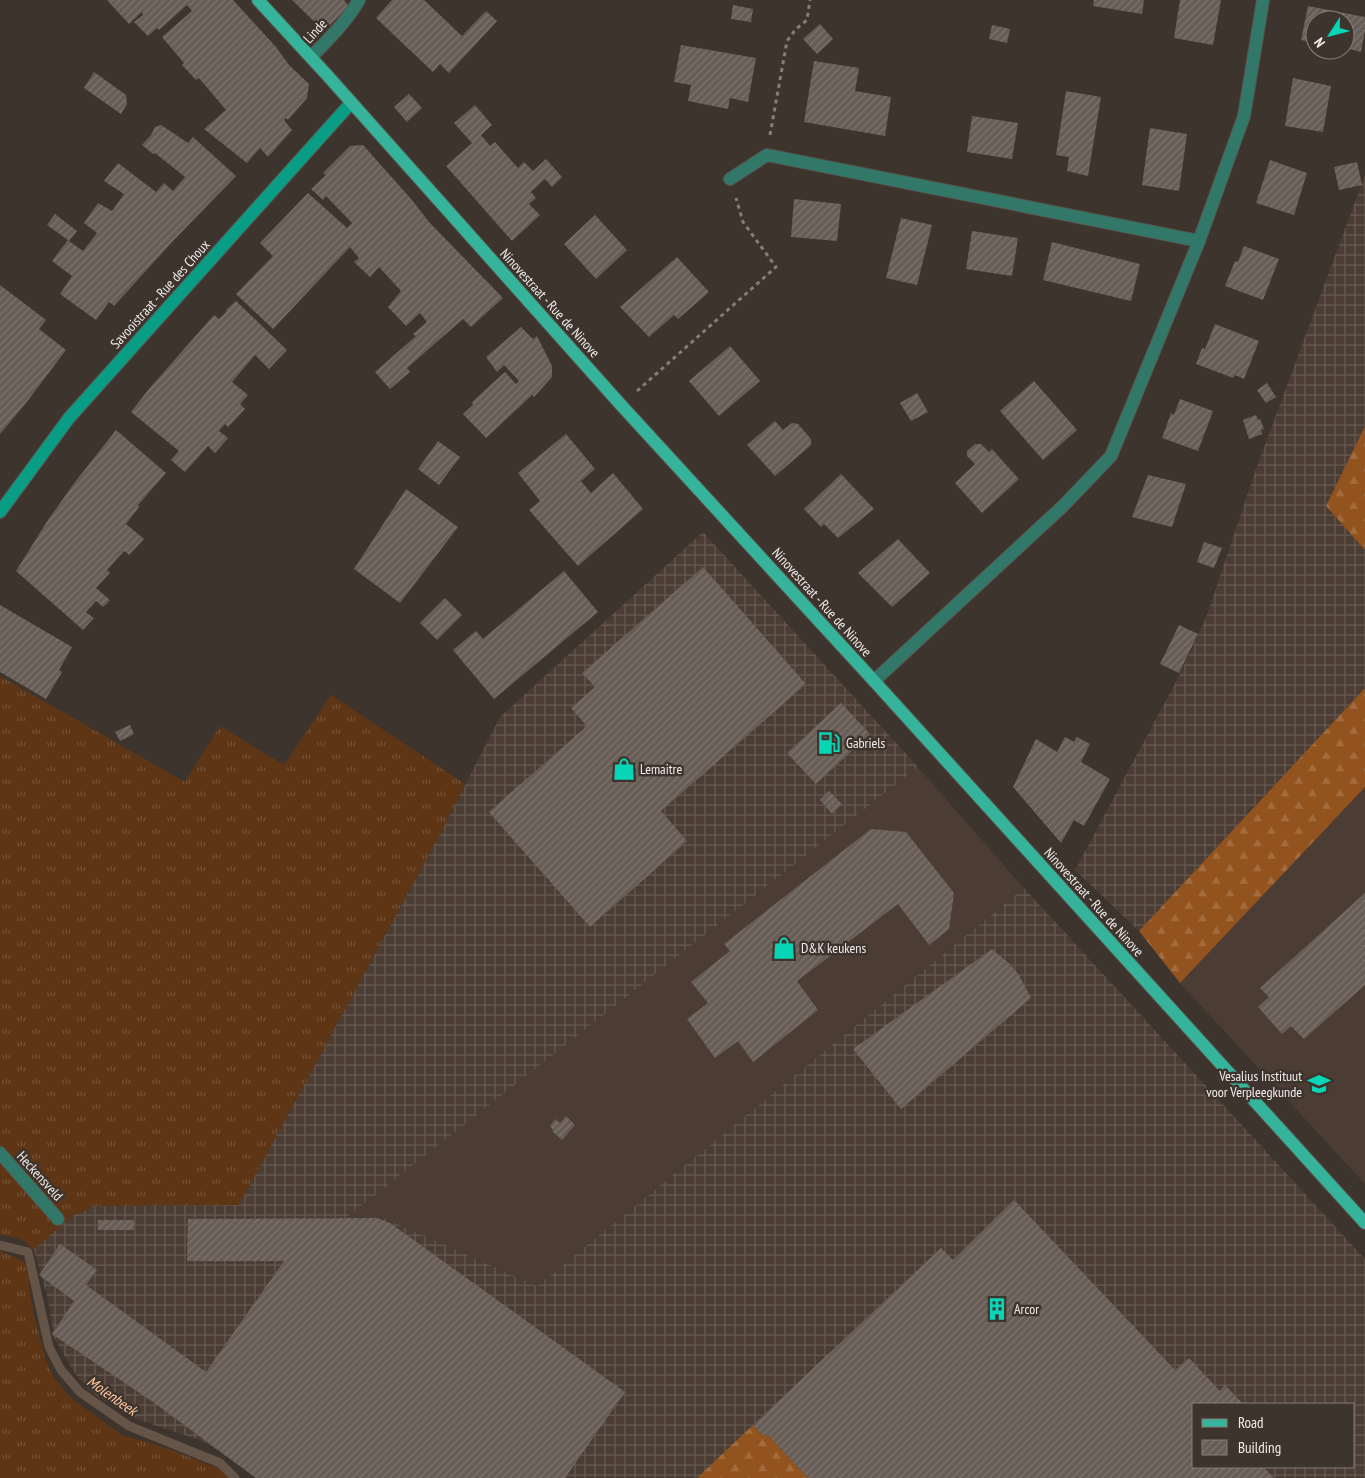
<svg xmlns="http://www.w3.org/2000/svg" width="1365" height="1478" viewBox="0 0 1365 1478" font-family="'PT Sans Narrow',sans-serif">
<style>
.built{fill:#4b3d33}
.industrial{fill:url(#industrial-grid);fill-rule:evenodd}
.grass{fill:url(#grass-tufts)}
.forest{fill:url(#forest-firs)}
.lines{fill:none;stroke-linecap:round;stroke-linejoin:round}
.stream{stroke:#655448;stroke-width:9}
.building{fill:url(#building-hatch)}
.minor-casing{stroke:#5a514c;stroke-width:14}
.secondary-casing{stroke:#5a514c;stroke-width:14}
.primary-casing{stroke:#5a514c;stroke-width:14}
.path{stroke:#857d78;stroke-width:3;stroke-dasharray:4 4;stroke-linecap:butt}
.minor{stroke:#317869;stroke-width:12}
.secondary{stroke:#0a9d86;stroke-width:12}
.primary{stroke:#36b49b;stroke-width:12}
.labels{text-anchor:middle;stroke-width:5;stroke-linejoin:round;paint-order:stroke}
.street-label{font-size:14px;fill:#f2ece8;stroke:#3d342e}
.poi-label{font-size:14px;fill:#f2ece8;stroke:#3d342e;text-anchor:start}
.water-label{font-size:15px;font-style:italic;fill:#ffc7a0;stroke:#3d342e}
</style>
<defs>
<pattern id="industrial-grid" width="8" height="8" patternUnits="userSpaceOnUse" patternTransform="scale(1.25)"><rect width="8" height="8" fill="#4b3d33"/><path d="M0 4h8M4 0v8" fill="none" stroke="#655951"/></pattern>
<pattern id="grass-tufts" width="24" height="20" patternUnits="userSpaceOnUse" patternTransform="scale(1.25)"><rect width="24" height="20" fill="#5e3515"/><path d="M3 7l-1-3M5 7V3M7 7l1-3M15 17l-1-3M17 17v-4M19 17l1-3" fill="none" stroke="#765237"/></pattern>
<pattern id="forest-firs" width="22" height="20" patternUnits="userSpaceOnUse" patternTransform="scale(1.25)"><rect width="22" height="20" fill="#93531e"/><path d="M5 1l3.5 6h-7zM16 11l3.5 6h-7z" fill="#a36c3f"/></pattern>
<pattern id="building-hatch" width="6" height="6" patternUnits="userSpaceOnUse" patternTransform="scale(1.25)"><rect width="6" height="6" fill="#675d56"/><path d="M-1 1l2-2M0 6l6-6M5 7l2-2" fill="none" stroke="#7d746e"/></pattern>
</defs>
<rect width="100%" height="100%" fill="#3d342e"/>
<!-- built -->
<g class="built">
<polygon points="918,767 1024,888 537,1286 382,1217 345,1218"/>
<polygon points="1365,787 1365,1184 1180,983"/>
</g>
<!-- industrial -->
<g class="industrial">
<polygon points="1365,175 1365,426 1326,506 1365,550 1365,688 1139,931 1075,870 1178,678 1206,618 1256,469"/>
<path d="M703,532L918,767L346,1218L382,1217L537,1286L1024,888L1365,1259V1478H256L210,1445L194,1438L139,1420L110,1404L88,1390L74,1372L52,1334L53,1331L48,1299L34,1250L30,1245L24,1240L74,1215L95,1206L239,1205L443,828L500,717ZM1194,1404H1354V1467H1194Z"/>
</g>
<!-- grass -->
<g class="grass">
<path d="M0,676L185,782L220,726L284,765L331,695L465,784L443,828L239,1205L95,1206L74,1215L33,1250C23,1237 15,1238 0,1235Z"/>
<polygon points="0,1251 23,1261 27,1266 29,1274 29,1288 34,1315 47,1363 53,1376 71,1398 122,1435 163,1447 223,1470 231,1478 0,1478"/>
</g>
<!-- forest -->
<g class="forest">
<polygon points="1365,426 1365,550 1326,506"/>
<polygon points="1365,688 1365,787 1180,983 1139,931"/>
<polygon points="753,1425 764,1437 767,1434 808,1478 697,1478"/>
</g>
<g class="lines">
<!-- stream -->
<polyline class="stream" points="0,1245 28,1252 49,1347 61,1370 80,1392 129,1426 220,1463 235,1478"/>
</g>
<!-- building -->
<g class="building">
<polygon points="107,0 233,0 276,47 289,65 309,84 307,98 288,120 286,118 284,120 292,130 268,157 260,148 247,163 204,129 226,110 199,78 196,80 182,65 184,63 162,37 192,11 187,5 159,30 157,28 148,36 134,22 143,15 142,12 129,24"/>
<polygon points="292,0 344,0 349,6 324,31"/>
<polygon points="392,0 424,0 462,36 486,11 497,21 449,73 440,64 433,72 376,18"/>
<polygon points="1094,0 1144,0 1142,14 1093,6"/>
<polygon points="1180,0 1221,0 1213,45 1174,38"/>
<polygon points="733,5 753,9 751,22 731,19"/>
<polygon points="1308,6 1365,17 1365,31 1361,52 1345,48 1345,20 1315,20 1315,43 1301,40"/>
<polygon points="820,24 833,39 817,54 803,39"/>
<polygon points="992,25 1010,29 1007,43 989,39"/>
<polygon points="681,45 756,58 748,102 730,98 728,109 688,101 691,85 674,82"/>
<polygon points="814,61 859,68 855,91 891,97 885,136 804,122"/>
<polygon points="94,72 126,95 127,104 121,114 84,88"/>
<polygon points="1293,78 1331,86 1323,132 1285,126"/>
<polygon points="1066,91 1101,97 1088,176 1067,171 1069,157 1056,155"/>
<polygon points="409,94 422,108 407,122 394,107"/>
<polygon points="475,105 492,125 481,135 490,146 495,142 518,168 524,162 533,171 546,159 562,177 552,187 545,179 531,192 536,198 529,204 540,215 512,241 446,166 472,143 454,123"/>
<polygon points="972,116 1018,123 1012,159 967,152"/>
<polygon points="161,125 188,143 193,137 236,176 172,242 114,306 109,302 96,320 60,294 72,276 52,261 68,240 47,225 55,214 77,231 69,241 83,251 97,233 84,223 98,203 112,211 124,194 104,181 118,163 156,192 164,183 173,191 185,177 155,153 153,154 142,145 151,135 155,127"/>
<polygon points="1150,128 1187,134 1179,191 1142,185"/>
<polygon points="363,145 412,200 429,222 503,298 471,327 463,319 407,368 410,372 390,389 375,372 416,336 413,334 427,322 420,313 406,326 388,307 401,291 379,267 370,277 354,262 359,258 350,247 273,329 236,294 273,256 260,243 308,193 347,228 352,223 326,196 323,200 311,189 326,175 323,173 350,146"/>
<polygon points="1270,160 1307,173 1294,215 1256,203"/>
<polygon points="1357,162 1362,185 1339,190 1334,167"/>
<polygon points="794,199 841,204 837,241 791,237"/>
<polygon points="595,215 627,250 596,279 564,244"/>
<polygon points="901,218 932,225 917,285 886,278"/>
<polygon points="972,231 1018,238 1012,276 966,269"/>
<polygon points="1052,242 1140,264 1131,301 1043,280"/>
<polygon points="1244,246 1279,259 1263,300 1225,286 1235,261 1238,262"/>
<polygon points="677,257 709,292 678,319 674,315 649,337 620,307"/>
<polygon points="0,285 46,320 39,329 66,350 26,403 0,434"/>
<polygon points="236,301 287,350 269,369 255,355 232,382 248,395 240,404 245,409 228,427 225,424 219,431 228,438 215,453 208,446 185,472 171,460 179,451 131,412 148,390 214,315 219,319 227,311 226,310"/>
<polygon points="1215,324 1259,341 1244,379 1235,375 1233,378 1196,364 1202,348 1205,349"/>
<polygon points="521,327 533,339 537,336 552,366 552,377 534,397 532,395 486,438 463,414 473,405 472,402 505,372 516,384 519,381 504,365 497,372 486,357"/>
<polygon points="730,346 760,381 719,416 689,381"/>
<polygon points="1034,381 1077,430 1043,460 1000,411"/>
<polygon points="1267,383 1276,397 1266,403 1257,390"/>
<polygon points="917,393 928,412 911,421 900,403"/>
<polygon points="1180,399 1213,411 1198,451 1162,438 1171,413 1174,415"/>
<polygon points="1256,415 1258,420 1260,419 1264,429 1261,430 1262,434 1249,439 1243,420"/>
<polygon points="775,421 783,430 792,423 798,424 811,439 811,445 775,476 747,445"/>
<polygon points="116,430 166,473 138,505 139,507 126,524 144,539 129,555 124,551 107,570 110,573 96,588 110,600 103,607 96,601 86,612 94,618 83,630 16,571 48,520 75,482"/>
<polygon points="566,434 595,469 581,481 591,493 613,473 643,509 578,566 529,510 540,501 518,473"/>
<polygon points="438,441 460,457 439,485 418,469"/>
<polygon points="975,444 981,444 989,452 992,449 1019,479 982,513 955,483 975,464 967,456 967,451"/>
<polygon points="841,474 874,509 838,538 824,524 821,527 804,509"/>
<polygon points="1148,475 1186,484 1172,527 1132,517"/>
<polygon points="406,489 458,527 400,603 354,569"/>
<polygon points="898,539 930,573 892,607 858,573"/>
<polygon points="1204,542 1222,548 1214,568 1197,562"/>
<polygon points="703,567 806,684 661,811 687,841 590,927 489,812 587,726 571,708 595,687 582,673"/>
<polygon points="564,571 598,612 494,699 453,650 476,631 483,639"/>
<polygon points="445,598 462,615 437,640 420,623"/>
<polygon points="0,605 72,647 59,670 62,672 46,699 0,672"/>
<polygon points="1179,625 1198,634 1179,673 1160,664"/>
<polygon points="841,703 870,734 816,784 787,753"/>
<polygon points="130,725 134,734 120,741 115,732"/>
<polygon points="1065,737 1074,742 1077,737 1090,744 1081,762 1110,779 1084,826 1074,820 1061,843 1013,787 1036,739 1057,752"/>
<polygon points="829,791 842,804 832,814 820,800"/>
<polygon points="871,829 906,832 954,893 949,929 929,945 898,904 797,981 818,1010 753,1062 738,1041 715,1058 687,1019 708,1003 691,982 730,951 724,944"/>
<polygon points="1365,893 1365,985 1304,1039 1291,1026 1282,1034 1258,1007 1269,997 1260,988"/>
<polygon points="992,949 1011,965 1019,975 1031,998 901,1109 853,1049"/>
<polygon points="566,1116 575,1125 562,1140 552,1131 553,1130 550,1126 555,1119 560,1123"/>
<polygon points="1014,1200 1175,1370 1189,1358 1220,1391 1225,1385 1243,1404 1194,1404 1194,1467 1263,1467 1274,1478 808,1478 767,1434 764,1437 753,1425 941,1248 953,1260"/>
<polygon points="377,1218 390,1223 625,1392 565,1478 256,1478 153,1402 52,1334 74,1301 39,1275 60,1244 97,1270 86,1285 206,1372 284,1261 187,1261 188,1219"/>
<rect x="98" y="1220" width="36" height="10"/>
</g>
<g class="lines">
<defs>
<g id="minor">
<path d="M311,57C328,40 347,21 359,0"/>
<polyline points="730,179 767,155 1199,241"/>
<polyline points="874,681 1063,506 1111,456 1199,241 1244,116 1263,0"/>
<polyline points="0,1153 58,1219"/>
</g>
<polyline id="secondary" points="0,512 69,418 351,103"/>
<polyline id="primary" points="258,0 327,75 621,405 874,681 1365,1223"/>
</defs>
<!-- minor casing -->
<use href="#minor" class="minor-casing"/>
<!-- secondary casing -->
<use href="#secondary" class="secondary-casing"/>
<!-- primary casing -->
<use href="#primary" class="primary-casing"/>
<!-- path -->
<g class="path">
<polyline points="770,135 787,41 796,29 807,20 810,0"/>
<polyline points="637,391 776,267 743,222 736,198"/>
</g>
<!-- minor -->
<use href="#minor" class="minor"/>
<!-- secondary -->
<use href="#secondary" class="secondary"/>
<!-- primary -->
<use href="#primary" class="primary"/>
</g>
<!-- icons -->
<defs>
<symbol id="fuel-bare" viewBox="-9 -9 18 18"><path d="M-5.5-6h7V0h2V4h1.3V-2.5L3-4.5l.8-.8L6-3V5H2.5V1h-1V6h-7ZM-4.2-4.7v3.2H.2V-4.7Z" fill="#07d5b6" stroke="#3d342e" stroke-width="2.5" paint-order="stroke"/></symbol>
<symbol id="shop-bare" viewBox="-9 -9 18 18"><path d="M-5-2.5h2.3a2.7 3.5 0 0 1 5.4 0H5L5.5 6h-11ZM-1.5-2.5h3a1.5 2.3 0 0 0-3 0Z" fill="#07d5b6" stroke="#3d342e" stroke-width="2.5" paint-order="stroke"/></symbol>
<symbol id="university-bare" viewBox="-9 -9 18 18"><path d="M0-5L7-2L0 1L-7-2ZM-4 1L0 2.5L4 1V4Q0 6-4 4Z" fill="#07d5b6" stroke="#3d342e" stroke-width="2.5" paint-order="stroke"/></symbol>
<symbol id="building-bare" viewBox="-9 -9 18 18"><path d="M-4-6H4V6H1V3H-1V6H-4ZM-2.5-4.3h1.7v1.8h-1.7ZM.8-4.3h1.7v1.8H.8ZM-2.5-1h1.7V.8h-1.7ZM.8-1h1.7V.8H.8Z" fill="#07d5b6" stroke="#3d342e" stroke-width="2.5" paint-order="stroke"/></symbol>
</defs>
<g fill-rule="evenodd">
<use href="#fuel-bare" x="813" y="727" width="32" height="32"/>
<use href="#shop-bare" x="608" y="753" width="32" height="32"/>
<use href="#shop-bare" x="768" y="932" width="32" height="32"/>
<use href="#university-bare" x="1303" y="1068" width="32" height="32"/>
<use href="#building-bare" x="981" y="1293" width="32" height="32"/>
</g>
<g class="labels">
<!-- street labels -->
<g class="street-label">
<text transform="translate(315 31) rotate(-47)" y="5">Linde</text>
<text transform="translate(160 294) rotate(-48)" y="5">Savooistraat - Rue des Choux</text>
<text transform="translate(550 303) rotate(48)" y="5">Ninovestraat - Rue de Ninove</text>
<text transform="translate(822 602) rotate(48)" y="5">Ninovestraat - Rue de Ninove</text>
<text transform="translate(1094 902) rotate(48)" y="5">Ninovestraat - Rue de Ninove</text>
<text transform="translate(40 1176) rotate(48)" y="5">Heckensveld</text>
</g>
<!-- poi labels -->
<g class="poi-label">
<text x="846" y="748">Gabriels</text>
<text x="640" y="774">Lemaitre</text>
<text x="801" y="953">D&amp;K keukens</text>
<text x="1302" y="1081" text-anchor="end">Vesalius Instituut<tspan x="1302" dy="16">voor Verpleegkunde</tspan></text>
<text x="1014" y="1314">Arcor</text>
</g>
<!-- water labels -->
<g class="water-label">
<text transform="translate(112 1396) rotate(35)" y="5">Molenbeek</text>
</g>
</g>
<!-- legend -->
<rect x="1192" y="1403" width="162" height="65" fill="#3d342e" stroke="#857e78"/>
<rect x="1202" y="1419" width="25" height="8" fill="#36b49b" stroke="#857e78"/>
<text x="1238" y="1428" font-size="15" fill="#f2ece8">Road</text>
<rect x="1202" y="1440" width="25" height="15" fill="url(#building-hatch)" stroke="#857e78"/>
<text x="1238" y="1453" font-size="15" fill="#f2ece8">Building</text>
<!-- north arrow -->
<g transform="translate(1330 35) rotate(234)"><circle r="24" fill="#3d342e" stroke="#857e78"/>
<path d="M0-4L9 19L0 12L-9 19Z" fill="#07d5b6"/>
<text y="-8" font-size="14" font-weight="bold" text-anchor="middle" fill="#f2ece8">N</text>
</g>
</svg>
